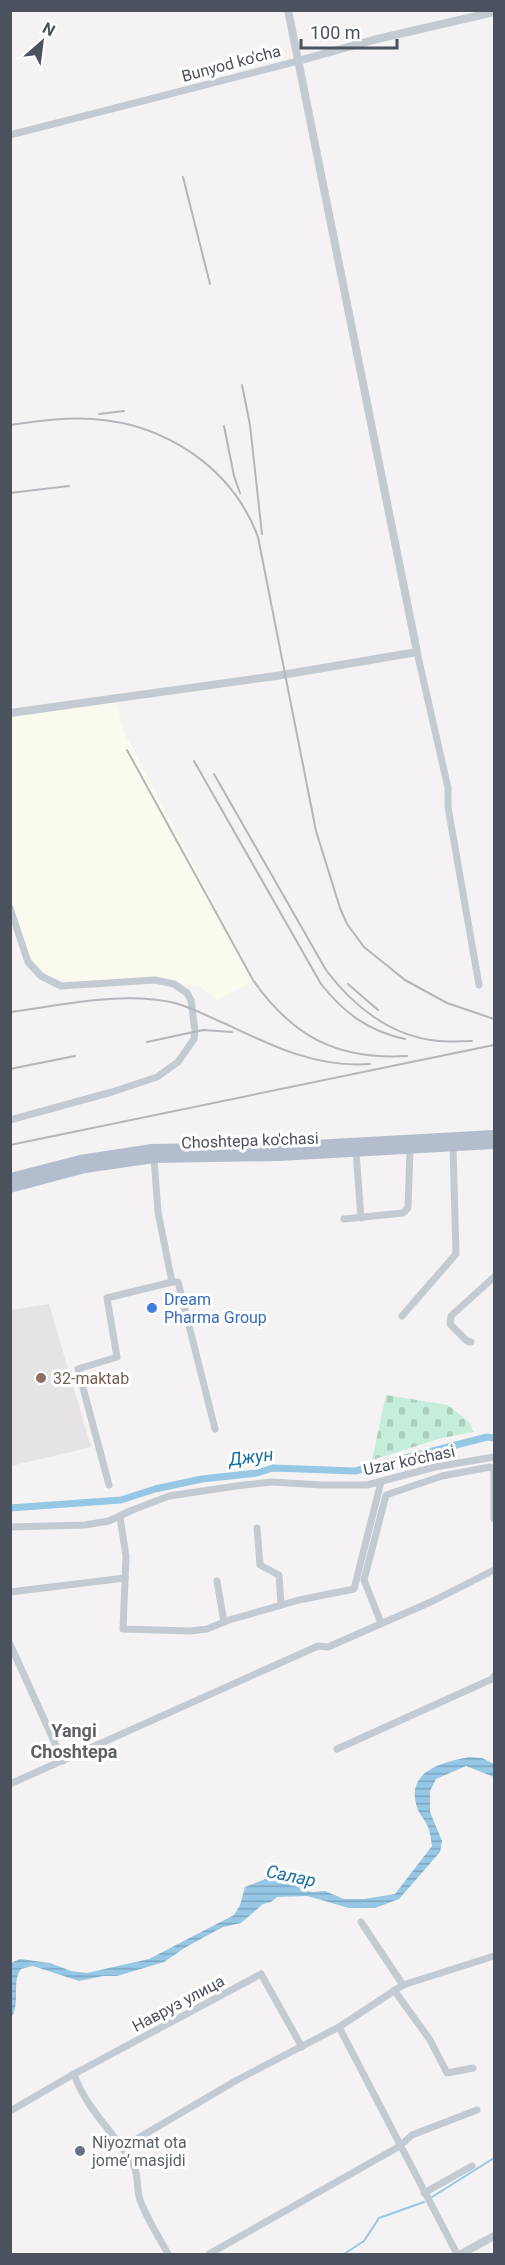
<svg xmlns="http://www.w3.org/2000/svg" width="505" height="2265" viewBox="0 0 505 2265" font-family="Roboto,sans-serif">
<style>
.commercial{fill:#fbfaee}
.education{fill:#e5e3e3}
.cemetery{fill:url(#cemetery-stones)}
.water{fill:url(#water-rules)}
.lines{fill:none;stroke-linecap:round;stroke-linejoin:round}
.stream{stroke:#96c8e6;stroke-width:2}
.canal{stroke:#96c8e6;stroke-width:7}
.minor{stroke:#c4cad2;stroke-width:7}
.tertiary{stroke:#c4cad2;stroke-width:8}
.primary{stroke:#b4bdce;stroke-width:10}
.rail{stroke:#b4b6bb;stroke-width:2}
.shop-dot{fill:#3f7fe0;stroke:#fff;stroke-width:2}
.education-dot{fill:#8d6e63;stroke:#fff;stroke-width:2}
.worship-dot{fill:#6b7280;stroke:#fff;stroke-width:2}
.labels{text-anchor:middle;stroke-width:6;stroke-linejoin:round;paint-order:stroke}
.street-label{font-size:16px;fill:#4b525e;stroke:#fff}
.shop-label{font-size:16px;fill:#366cbe;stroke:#fff;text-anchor:start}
.education-label{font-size:16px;fill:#785e54;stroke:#fff;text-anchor:start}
.worship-label{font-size:16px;fill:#5b616d;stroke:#fff;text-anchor:start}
.water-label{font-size:18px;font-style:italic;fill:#1870a4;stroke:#fff}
.neighbourhood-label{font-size:18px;font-weight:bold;fill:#5f6166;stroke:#fff}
</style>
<defs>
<pattern id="cemetery-stones" width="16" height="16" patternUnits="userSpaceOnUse" patternTransform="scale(1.5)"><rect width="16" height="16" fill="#c5eddb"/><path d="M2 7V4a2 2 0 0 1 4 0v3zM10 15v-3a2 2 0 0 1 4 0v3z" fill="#abcdbe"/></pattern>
<pattern id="water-rules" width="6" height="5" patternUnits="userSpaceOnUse" patternTransform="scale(1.5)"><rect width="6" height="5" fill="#96c8e6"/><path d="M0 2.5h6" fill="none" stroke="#7ca5be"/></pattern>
</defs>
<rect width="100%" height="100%" fill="#f4f2f2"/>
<!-- commercial -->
<polygon class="commercial" points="116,701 124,732 254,980 218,1000 200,987 161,979 117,979 81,982 48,977 27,953 11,899 10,718"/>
<!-- education -->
<polygon class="education" points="49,1304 91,1447 11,1466 11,1310"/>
<!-- cemetery -->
<polygon class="cemetery" points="386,1395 448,1405 470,1423 473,1432 442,1438 372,1460"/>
<!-- water -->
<path class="water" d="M469,1757L482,1758L494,1764V1777L466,1766L436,1779L430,1791V1812L442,1841L440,1852L399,1899L375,1908H349L307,1896L277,1897L271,1902L263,1904L241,1923L223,1927L186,1947L164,1962L117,1976H103L79,1981L33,1966L21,1969C11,1983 21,2003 11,2018V1963L20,1959L50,1963L71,1971L87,1973L149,1959L234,1915L240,1905L245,1887L268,1878H282L304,1890L312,1892L325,1891L344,1899H364L395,1894L432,1846C431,1839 430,1830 426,1823C423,1817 419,1814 417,1807C405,1771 443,1762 469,1757Z"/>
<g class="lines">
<!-- stream -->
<g class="stream">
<polyline points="432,2197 494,2158"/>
<polyline points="344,2254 364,2241 379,2218 424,2202"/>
</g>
<!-- canal -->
<polyline class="canal" points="10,1508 121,1500 155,1489 202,1479 257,1473 273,1468 355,1471 487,1437 494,1438"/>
<!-- minor -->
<g class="minor">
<polyline points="10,135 298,61"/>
<polyline points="417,652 448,788 448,807 479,985"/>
<polyline points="10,908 28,962 41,976 61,986 155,980 174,984 187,993 191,1000 195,1031 194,1039 178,1062 157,1077 112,1092 10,1120"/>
<polyline points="356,1152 361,1218"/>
<polyline points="154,1158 158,1212 172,1282 178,1282 215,1429"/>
<polyline points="344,1219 403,1213 408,1208 410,1149"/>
<polyline points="402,1316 456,1254 453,1147"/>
<polyline points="471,1342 467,1341 450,1324 451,1316 494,1277"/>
<polyline points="109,1485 78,1369 117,1357 107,1298 172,1282"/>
<polyline points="120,1517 126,1556 123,1629 190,1631 207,1629 229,1620 299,1600 354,1589 381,1482"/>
<polyline points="10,1527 85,1525 109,1521 130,1511 169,1496 236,1486 271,1482 322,1485 367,1485 435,1467 494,1457"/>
<polyline points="257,1528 260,1565 279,1575 281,1605"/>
<polyline points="217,1581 224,1622"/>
<polyline points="10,1592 125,1578"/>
<polyline points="381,1623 364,1580 386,1495 442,1476 490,1467 494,1470 494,1519"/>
<polyline points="10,1644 63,1761"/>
<polyline points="337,1749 492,1679 494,1676"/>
<polyline points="10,1784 318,1646 328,1647 433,1601 494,1570"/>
<polyline points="361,1922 403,1985"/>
<polyline points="394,1990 430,2040 447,2073 473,2068"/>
<polyline points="339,2027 457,2254"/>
<path d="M74,2074C85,2108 115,2133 133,2164C139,2174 136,2189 140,2200C147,2219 159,2237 168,2254"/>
<polyline points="10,2111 74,2074 261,1974 302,2047"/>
<polyline points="123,2147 237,2080 339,2027 403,1985 494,1956"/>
<polyline points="424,2193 472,2166"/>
<polyline points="209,2254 400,2146 412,2135 477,2110"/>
</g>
<!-- tertiary -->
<g class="tertiary">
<polyline points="298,61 373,40 494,12"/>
<polyline points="10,713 276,676 417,652 288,10"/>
<polyline points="461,2254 494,2236"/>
</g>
<!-- primary -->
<g class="primary">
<polyline points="10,1178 80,1160 152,1149 278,1147 494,1135"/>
<polyline points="10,1188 85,1168 154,1158 279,1156 494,1144"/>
</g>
<!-- rail -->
<g class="rail">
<polyline points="183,177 210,284"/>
<polyline points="242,385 250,425 262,534"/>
<polyline points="99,414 124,411"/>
<path d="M10,425C38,421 65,417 93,419C165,424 232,467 258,537L316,831L340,908L347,924L364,947L405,980L447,1003L494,1019"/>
<polyline points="224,426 234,476 240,493"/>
<polyline points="10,493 69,486"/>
<path d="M127,750L253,980C293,1037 337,1060 407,1056"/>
<path d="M194,761L321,984C344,1013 368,1031 405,1039"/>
<path d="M214,774L326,970C353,1006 391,1037 439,1041C449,1042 461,1041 472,1041"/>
<polyline points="348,984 378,1010"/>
<path d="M10,1012C63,1005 123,991 175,1003C193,1008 209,1017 226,1024C272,1046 317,1068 370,1064"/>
<polyline points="147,1042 203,1030 232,1032"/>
<polyline points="10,1069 75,1056"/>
<polyline points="10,1145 494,1045"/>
</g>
</g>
<!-- markers -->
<circle class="shop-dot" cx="152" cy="1308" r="6"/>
<circle class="education-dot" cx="41" cy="1378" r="6"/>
<circle class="worship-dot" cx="80" cy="2151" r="6"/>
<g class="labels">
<!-- street labels -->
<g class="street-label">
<text transform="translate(231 63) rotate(-15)" y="6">Bunyod ko'cha</text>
<text transform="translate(250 1140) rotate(-2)" y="6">Choshtepa ko'chasi</text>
<text transform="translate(409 1460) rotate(-12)" y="6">Uzar ko'chasi</text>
<text transform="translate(178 2003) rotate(-28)" y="6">Навруз улица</text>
</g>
<!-- shop labels -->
<g class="shop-label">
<text x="164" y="1305">Dream<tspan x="164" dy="18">Pharma Group</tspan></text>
</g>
<!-- education labels -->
<g class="education-label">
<text x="53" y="1384">32-maktab</text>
</g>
<!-- worship labels -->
<g class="worship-label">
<text x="92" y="2148">Niyozmat ota<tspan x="92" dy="18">jome’ masjidi</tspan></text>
</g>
<!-- water labels -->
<g class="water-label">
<text transform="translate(251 1457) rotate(-7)" y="6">Джун</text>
<text transform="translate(291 1876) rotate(12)" y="6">Салар</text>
</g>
<!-- neighbourhood labels -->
<g class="neighbourhood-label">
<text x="74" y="1737">Yangi<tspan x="74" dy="21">Choshtepa</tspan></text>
</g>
</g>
<!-- border -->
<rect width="505" height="2265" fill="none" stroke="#4b525e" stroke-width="24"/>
<!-- north arrow -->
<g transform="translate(42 42) rotate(28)" stroke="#ffffff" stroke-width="4.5" paint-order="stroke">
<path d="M0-4.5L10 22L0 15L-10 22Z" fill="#4b525e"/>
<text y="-9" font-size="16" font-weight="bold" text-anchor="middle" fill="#4b525e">N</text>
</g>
<!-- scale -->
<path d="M301 39v9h96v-9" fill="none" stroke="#4b525e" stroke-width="3"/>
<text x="310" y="39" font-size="18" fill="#4b525e" stroke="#ffffff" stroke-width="4.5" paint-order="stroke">100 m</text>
</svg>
